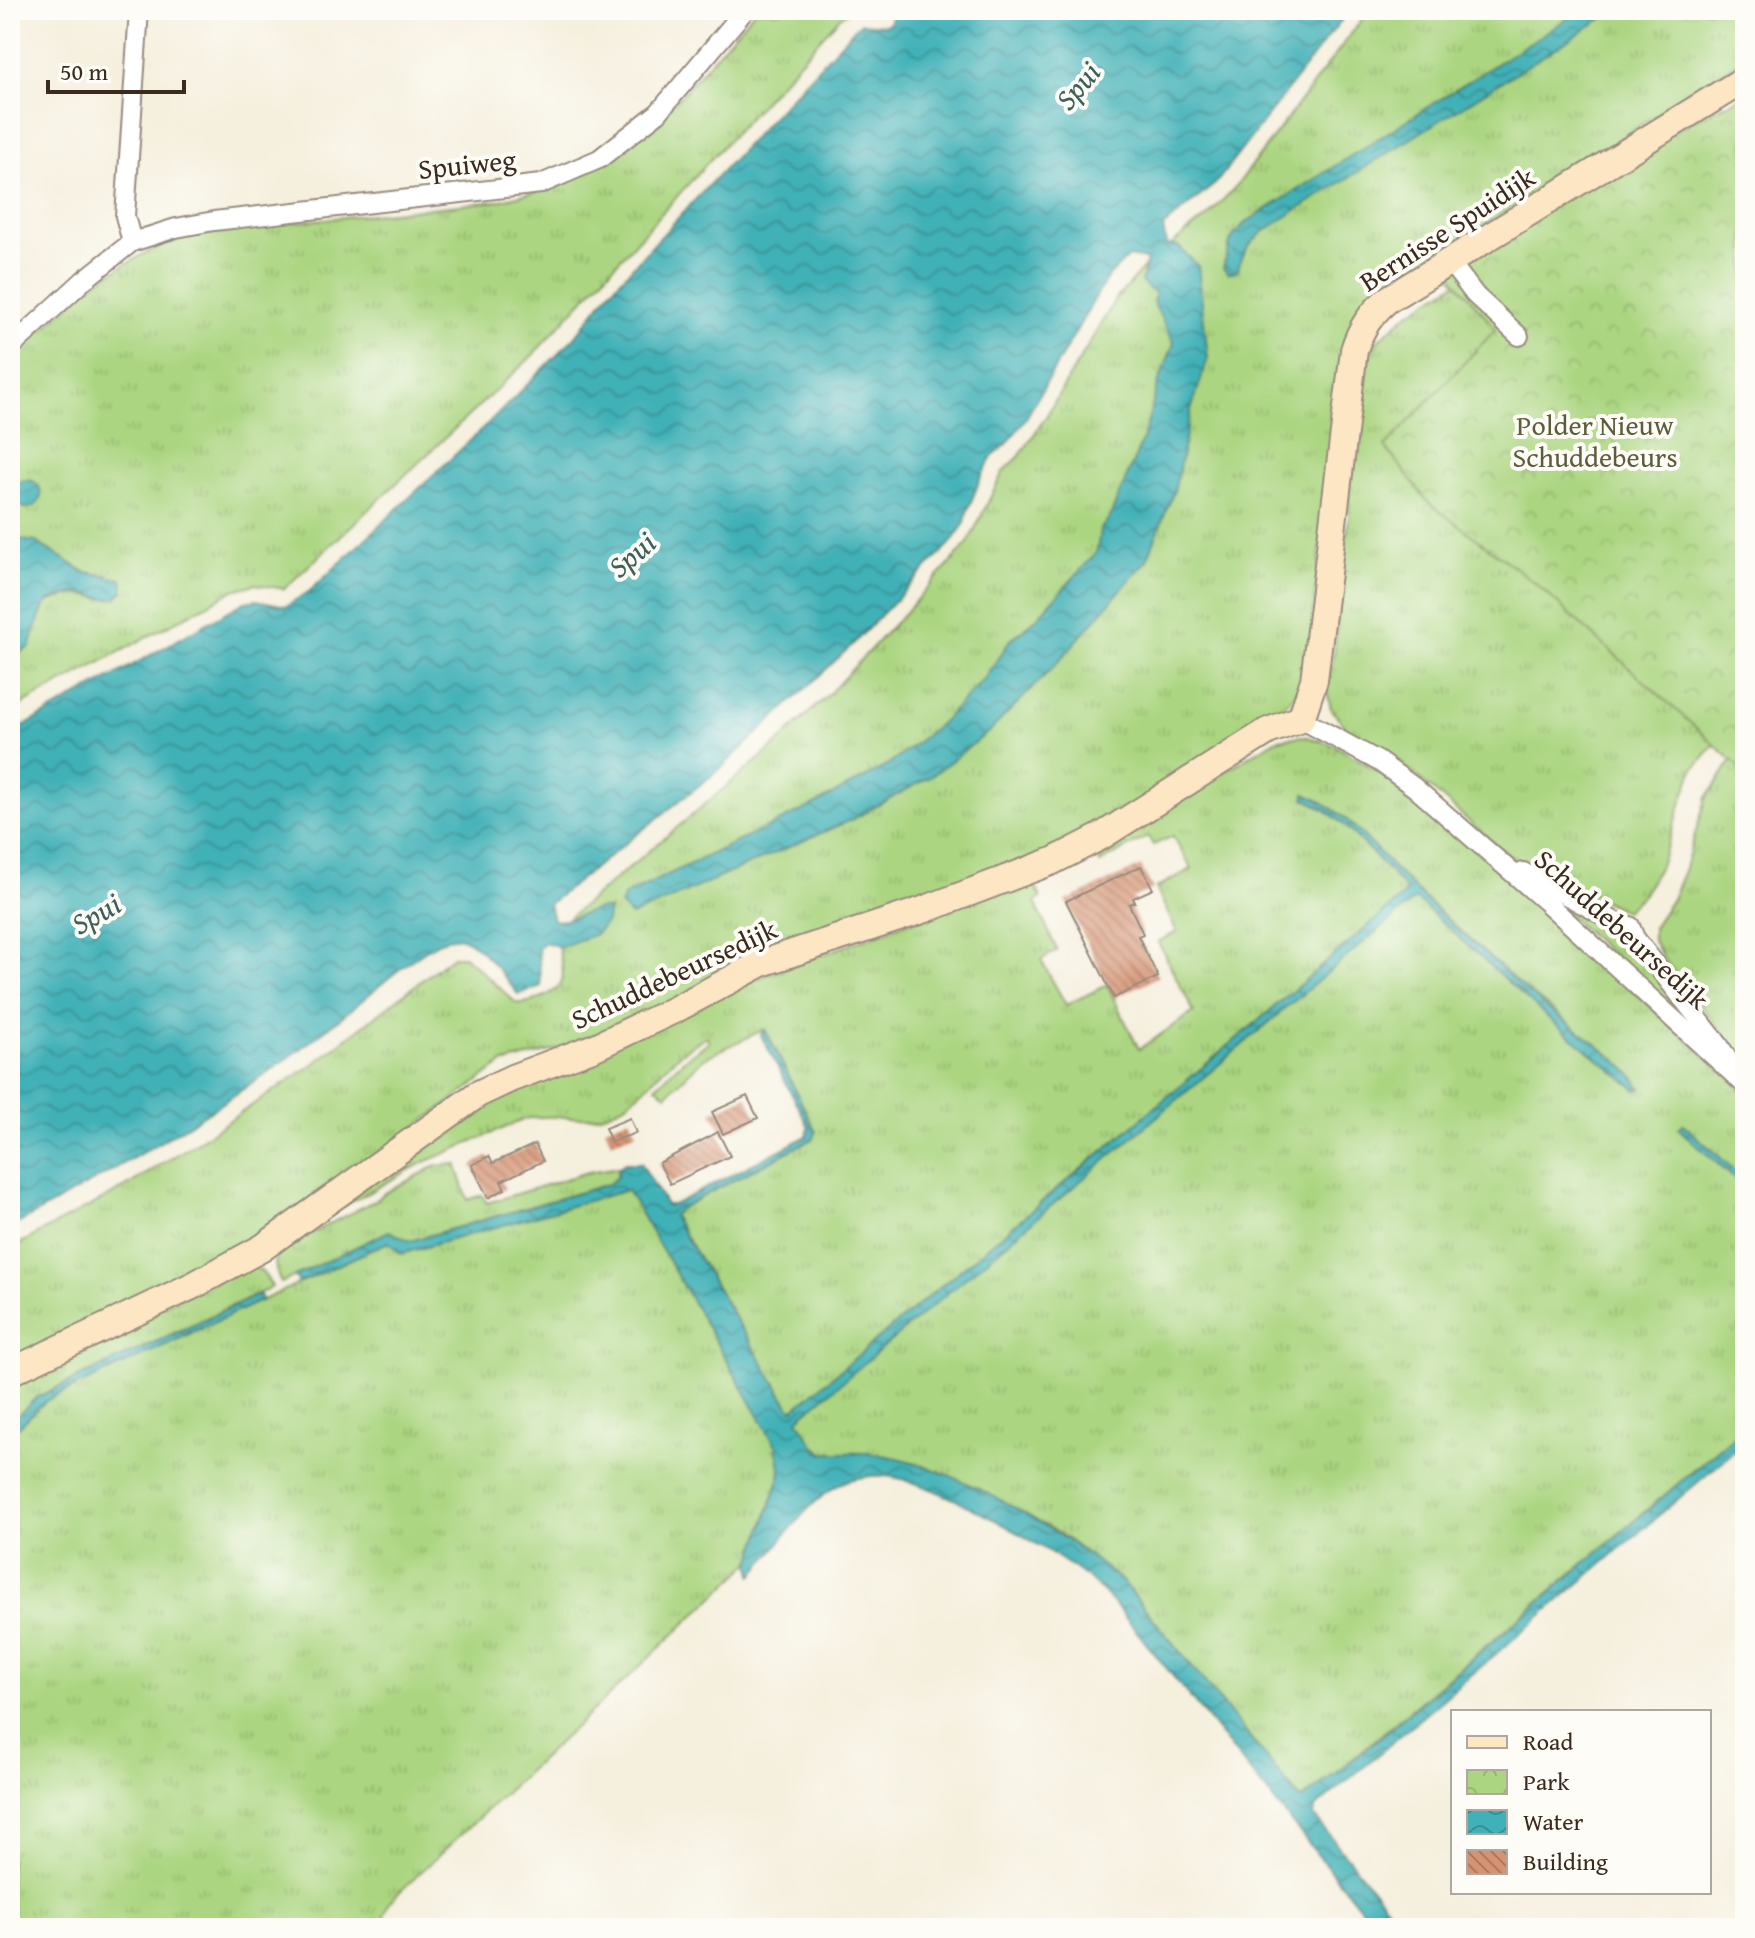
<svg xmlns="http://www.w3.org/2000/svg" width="1755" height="1938" viewBox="0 0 1755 1938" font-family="'Gentium Book Plus',serif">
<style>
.grass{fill:url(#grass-tufts);stroke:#73804f;stroke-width:2}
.park{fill:url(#park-crowns);stroke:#73804f;stroke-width:2}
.water{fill:url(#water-waves);stroke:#3e6e6a;stroke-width:2}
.building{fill:url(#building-back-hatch)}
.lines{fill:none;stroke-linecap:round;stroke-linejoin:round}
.street-casing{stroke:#988c7e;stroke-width:22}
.secondary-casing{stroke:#988c7e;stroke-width:30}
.street{stroke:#fff;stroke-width:18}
.secondary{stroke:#fce6c4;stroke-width:26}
.labels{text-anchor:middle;stroke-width:8;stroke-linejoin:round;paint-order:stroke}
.street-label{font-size:28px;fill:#3b2a1e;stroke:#fdfcf7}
.park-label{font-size:28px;fill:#5d5d3b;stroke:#fdfcf7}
.water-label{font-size:30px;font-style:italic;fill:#3d605b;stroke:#fdfcf7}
</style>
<defs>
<pattern id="grass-tufts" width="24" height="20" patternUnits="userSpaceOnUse" patternTransform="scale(2)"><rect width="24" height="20" fill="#abd580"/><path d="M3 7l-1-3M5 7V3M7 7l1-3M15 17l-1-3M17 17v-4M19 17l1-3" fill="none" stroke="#94b76e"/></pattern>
<pattern id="park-crowns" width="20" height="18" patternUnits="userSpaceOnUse" patternTransform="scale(2)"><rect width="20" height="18" fill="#abd580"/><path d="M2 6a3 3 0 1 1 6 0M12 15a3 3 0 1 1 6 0" fill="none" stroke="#94b76e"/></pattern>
<pattern id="water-waves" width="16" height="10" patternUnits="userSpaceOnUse" patternTransform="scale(2)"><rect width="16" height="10" fill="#40b1b7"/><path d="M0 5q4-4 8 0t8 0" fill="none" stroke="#379094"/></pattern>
<pattern id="building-back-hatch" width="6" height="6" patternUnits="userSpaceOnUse" patternTransform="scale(2)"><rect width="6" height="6" fill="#d59373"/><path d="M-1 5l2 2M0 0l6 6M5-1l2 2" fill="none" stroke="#ae785e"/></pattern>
</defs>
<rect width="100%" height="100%" fill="#fdfcf7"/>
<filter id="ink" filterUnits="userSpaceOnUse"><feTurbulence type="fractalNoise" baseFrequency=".0125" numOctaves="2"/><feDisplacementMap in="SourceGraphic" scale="16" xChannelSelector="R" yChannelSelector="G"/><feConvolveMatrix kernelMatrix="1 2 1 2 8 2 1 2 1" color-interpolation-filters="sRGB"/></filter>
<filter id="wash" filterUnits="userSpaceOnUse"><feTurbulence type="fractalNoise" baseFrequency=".006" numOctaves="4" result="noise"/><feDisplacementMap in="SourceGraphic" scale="32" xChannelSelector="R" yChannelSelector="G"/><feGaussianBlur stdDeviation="1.8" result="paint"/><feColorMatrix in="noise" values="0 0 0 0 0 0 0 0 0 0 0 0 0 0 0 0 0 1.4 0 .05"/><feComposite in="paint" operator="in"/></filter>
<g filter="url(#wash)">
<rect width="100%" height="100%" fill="#f5efdd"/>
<!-- grass -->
<g class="grass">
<path d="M755,10H851L840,17L531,357L284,589L255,584L234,590L10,711V658L30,647L41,613L48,602C67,595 82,592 102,599L108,575L85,572L17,539L10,540V358L98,280L156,247L192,233L498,201L537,191L677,100Z"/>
<path d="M1369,10H1745V62L1728,69L1379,293C1350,317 1350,326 1341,361L1306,677L1292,698L1276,713L1104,828L570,1046L502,1064L260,1241L10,1360V1249L124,1188L200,1140L311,1066L453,956H463L469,960L516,1003C525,1004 533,1002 541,998C585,981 547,953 560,925L775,746L829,694L950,564L968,543L1003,472L1019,457L1047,415L1115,300L1146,265L1209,215L1238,184Z"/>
<polygon points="1735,104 1745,708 1693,770 1659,868 1642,895 1625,911 1508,855 1398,760 1346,728 1331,708 1327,692 1334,652 1349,516 1350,461 1361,374 1369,353 1380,338 1409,313"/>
<path d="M1304,736L1334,745L1408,789L1745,1092V1180L1683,1124L1678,1128L1745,1188V1427L1306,1798H1299L1124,1583L1059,1533L978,1489L915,1463L823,1453L813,1444L797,1419L1414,900L1417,899L1546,1016L1637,1090L1641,1088L1603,1050L1519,984L1422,896L1348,822L1306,794L1304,799C1339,810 1379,863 1406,889L1404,895L1252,1026L795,1409H791L673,1216L678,1209L814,1137L794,1088L765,1029L704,1058L666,1095L656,1086L686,1058L709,1042L707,1036C696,1043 685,1049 675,1058C654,1076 635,1104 607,1113C581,1122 552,1113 525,1119L418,1165L313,1223L481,1101L724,991L1020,881L1035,885L1041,898L1035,902L1057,950L1041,960L1066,1005L1107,985L1139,1049L1194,1012L1158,942L1177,932L1156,888L1192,869L1173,836L1153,845L1148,836L1100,863L1099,855L1106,842L1278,739Z"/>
<polygon points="1745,741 1745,1061 1663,958 1653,941 1653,927 1672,899 1684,871 1706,799"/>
<polygon points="1523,875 1616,927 1627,936 1719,1051"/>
<path d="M456,1164L468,1200L482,1195L487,1203L588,1172L619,1167L617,1177L609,1184L410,1241L389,1231L281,1283C275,1268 272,1262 281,1249L378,1199L383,1194L436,1166Z"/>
<polygon points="627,1189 776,1445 781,1473 751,1562 390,1901 379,1928 10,1928 10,1435 47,1400 388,1242 401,1254"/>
<path d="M246,1266C262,1267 265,1275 272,1287L37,1397L10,1423V1379Z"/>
</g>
<!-- park -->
<polygon class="park" points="1745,96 1745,772 1533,581 1429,503 1385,447 1496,329 1437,258 1715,109"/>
<!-- water -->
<g class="water">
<path d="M892,10H1349L1216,183L1163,227L1166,245L1178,246L1198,266L1208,358L1191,410L1175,488L1147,560L1060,660L990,731L930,777L851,820L631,916L620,905L625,895L814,805L890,764L942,722L984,679L1010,640L1035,620L1097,552L1100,530L1110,517L1144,436L1158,384L1174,343L1153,302L1155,294L1141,282L1147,260L1128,257L1106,279L1026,418L1007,444L992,457L981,477L967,512L965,523L950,544L852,645L721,768L549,904L553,920C573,924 588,906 609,909L607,921L596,934L560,947L545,942L538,947L541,986L518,994C506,979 476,938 457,937C433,936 373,992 353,1008C247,1095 129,1162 10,1228V734L245,602L256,600L286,606L310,591L489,423L574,338L612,289L856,27L862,23L885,25L890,23Z"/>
<path d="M1581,10H1616L1273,225C1252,240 1245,246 1237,271L1228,273L1223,268L1231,239L1245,223Z"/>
<circle cx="27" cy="494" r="14"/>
<path d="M17,539L36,542L85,572L122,579L124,590L116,598C104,599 99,597 89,594C75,591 60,597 48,601L41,613L30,647L10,658V540Z"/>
<path d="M1305,794C1348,810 1378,854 1410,885C1452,925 1497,965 1541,1003C1560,1019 1638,1069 1640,1089L1637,1090L1546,1016L1417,900H1414L798,1419L813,1444L823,1453C837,1454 852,1452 866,1453C947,1459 1063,1532 1124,1583L1299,1798L1303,1799L1373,1743L1745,1427V1442L1315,1808L1314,1816L1404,1928H1377L1113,1602C1104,1594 1096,1584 1086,1577C1048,1547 931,1479 884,1476C872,1475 852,1478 842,1483C806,1501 780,1545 753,1575L751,1562L781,1474L776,1445L627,1190L401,1254L388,1242L299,1283L295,1276L389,1231L410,1241L609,1184L617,1177L619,1167L625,1163H641L666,1205H673L807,1136L809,1127L761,1035L765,1029L816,1132L814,1138L679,1209L673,1216L791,1409L795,1408L1252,1026L1404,895L1406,889C1379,863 1339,810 1304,799Z"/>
<polygon points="1683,1124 1745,1180 1745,1188 1678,1128"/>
<polygon points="260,1294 262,1300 47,1400 10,1435 10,1423 37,1397"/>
</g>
<g id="blocks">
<!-- building -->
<g class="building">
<polygon points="1141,866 1153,889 1133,898 1135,902 1129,904 1143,934 1138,936 1158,977 1114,998 1066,901"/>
<polygon points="747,1096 758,1118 723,1134 712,1112"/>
<polygon points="630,1118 636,1133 611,1142 605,1128"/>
<polygon points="718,1132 730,1156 670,1184 659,1163"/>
<polygon points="535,1144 543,1161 501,1181 505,1189 488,1198 472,1165 489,1156 493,1163"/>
</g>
</g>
</g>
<g filter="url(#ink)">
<use href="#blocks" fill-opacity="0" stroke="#988c7e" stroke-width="2"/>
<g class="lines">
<defs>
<g id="street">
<polyline points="132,242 125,216 139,10"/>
<polyline points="1450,262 1475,295 1519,336"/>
<polyline points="10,348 84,280 132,242 176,228 214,221 541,184 599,159 658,113 745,10"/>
<polyline points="1301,719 1378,761 1414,787 1546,902 1745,1085"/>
<polyline points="1523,872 1614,921 1630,926 1635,938 1719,1045 1730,1063"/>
</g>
<path id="secondary" d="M10,1372L194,1285L262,1248L478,1094L512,1078L595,1047L674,1010L762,963L923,910L1053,861L1100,837L1268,731L1301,719L1314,680L1354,350C1361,328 1370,315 1387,300L1745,79"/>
</defs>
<!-- street casing -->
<use href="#street" class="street-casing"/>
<!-- secondary casing -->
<use href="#secondary" class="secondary-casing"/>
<!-- street -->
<use href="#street" class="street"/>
<!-- secondary -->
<use href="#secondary" class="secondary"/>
</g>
</g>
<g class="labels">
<!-- street labels -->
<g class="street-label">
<text transform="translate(467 164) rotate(-6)" y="10">Spuiweg</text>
<text transform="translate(1447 229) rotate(-33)" y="10">Bernisse Spuidijk</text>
<text transform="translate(1622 929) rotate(42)" y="10">Schuddebeursedijk</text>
<text transform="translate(674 974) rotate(-25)" y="10">Schuddebeursedijk</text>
</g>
<!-- park labels -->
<g class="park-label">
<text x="1595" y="435">Polder Nieuw<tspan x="1595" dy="32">Schuddebeurs</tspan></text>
</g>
<!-- water labels -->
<g class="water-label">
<text transform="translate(1078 86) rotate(-50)" y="10">Spui</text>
<text transform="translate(632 555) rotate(-41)" y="10">Spui</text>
<text transform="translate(96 914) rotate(-30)" y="10">Spui</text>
</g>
</g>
<!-- margin -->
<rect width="1755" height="1938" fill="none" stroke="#fdfcf7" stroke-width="40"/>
<!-- legend -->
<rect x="1451" y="1710" width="260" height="184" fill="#fdfcf7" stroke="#afa8a0" stroke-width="2"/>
<rect x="1467" y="1736" width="40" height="12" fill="#fce6c4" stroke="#afa8a0" stroke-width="2"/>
<text x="1523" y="1750" font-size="24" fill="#3b2a1e">Road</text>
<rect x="1467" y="1770" width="40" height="24" fill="url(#park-crowns)" stroke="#afa8a0" stroke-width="2"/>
<text x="1523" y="1790" font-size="24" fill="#3b2a1e">Park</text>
<rect x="1467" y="1810" width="40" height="24" fill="url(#water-waves)" stroke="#afa8a0" stroke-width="2"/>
<text x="1523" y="1830" font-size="24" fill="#3b2a1e">Water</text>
<rect x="1467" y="1850" width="40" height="24" fill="url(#building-back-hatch)" stroke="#afa8a0" stroke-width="2"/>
<text x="1523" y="1870" font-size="24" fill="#3b2a1e">Building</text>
<!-- scale -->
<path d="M48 80v12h136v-12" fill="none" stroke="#3b2a1e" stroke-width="4"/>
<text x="60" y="80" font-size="24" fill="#3b2a1e" stroke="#fdfcf7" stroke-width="6" paint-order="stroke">50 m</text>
</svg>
